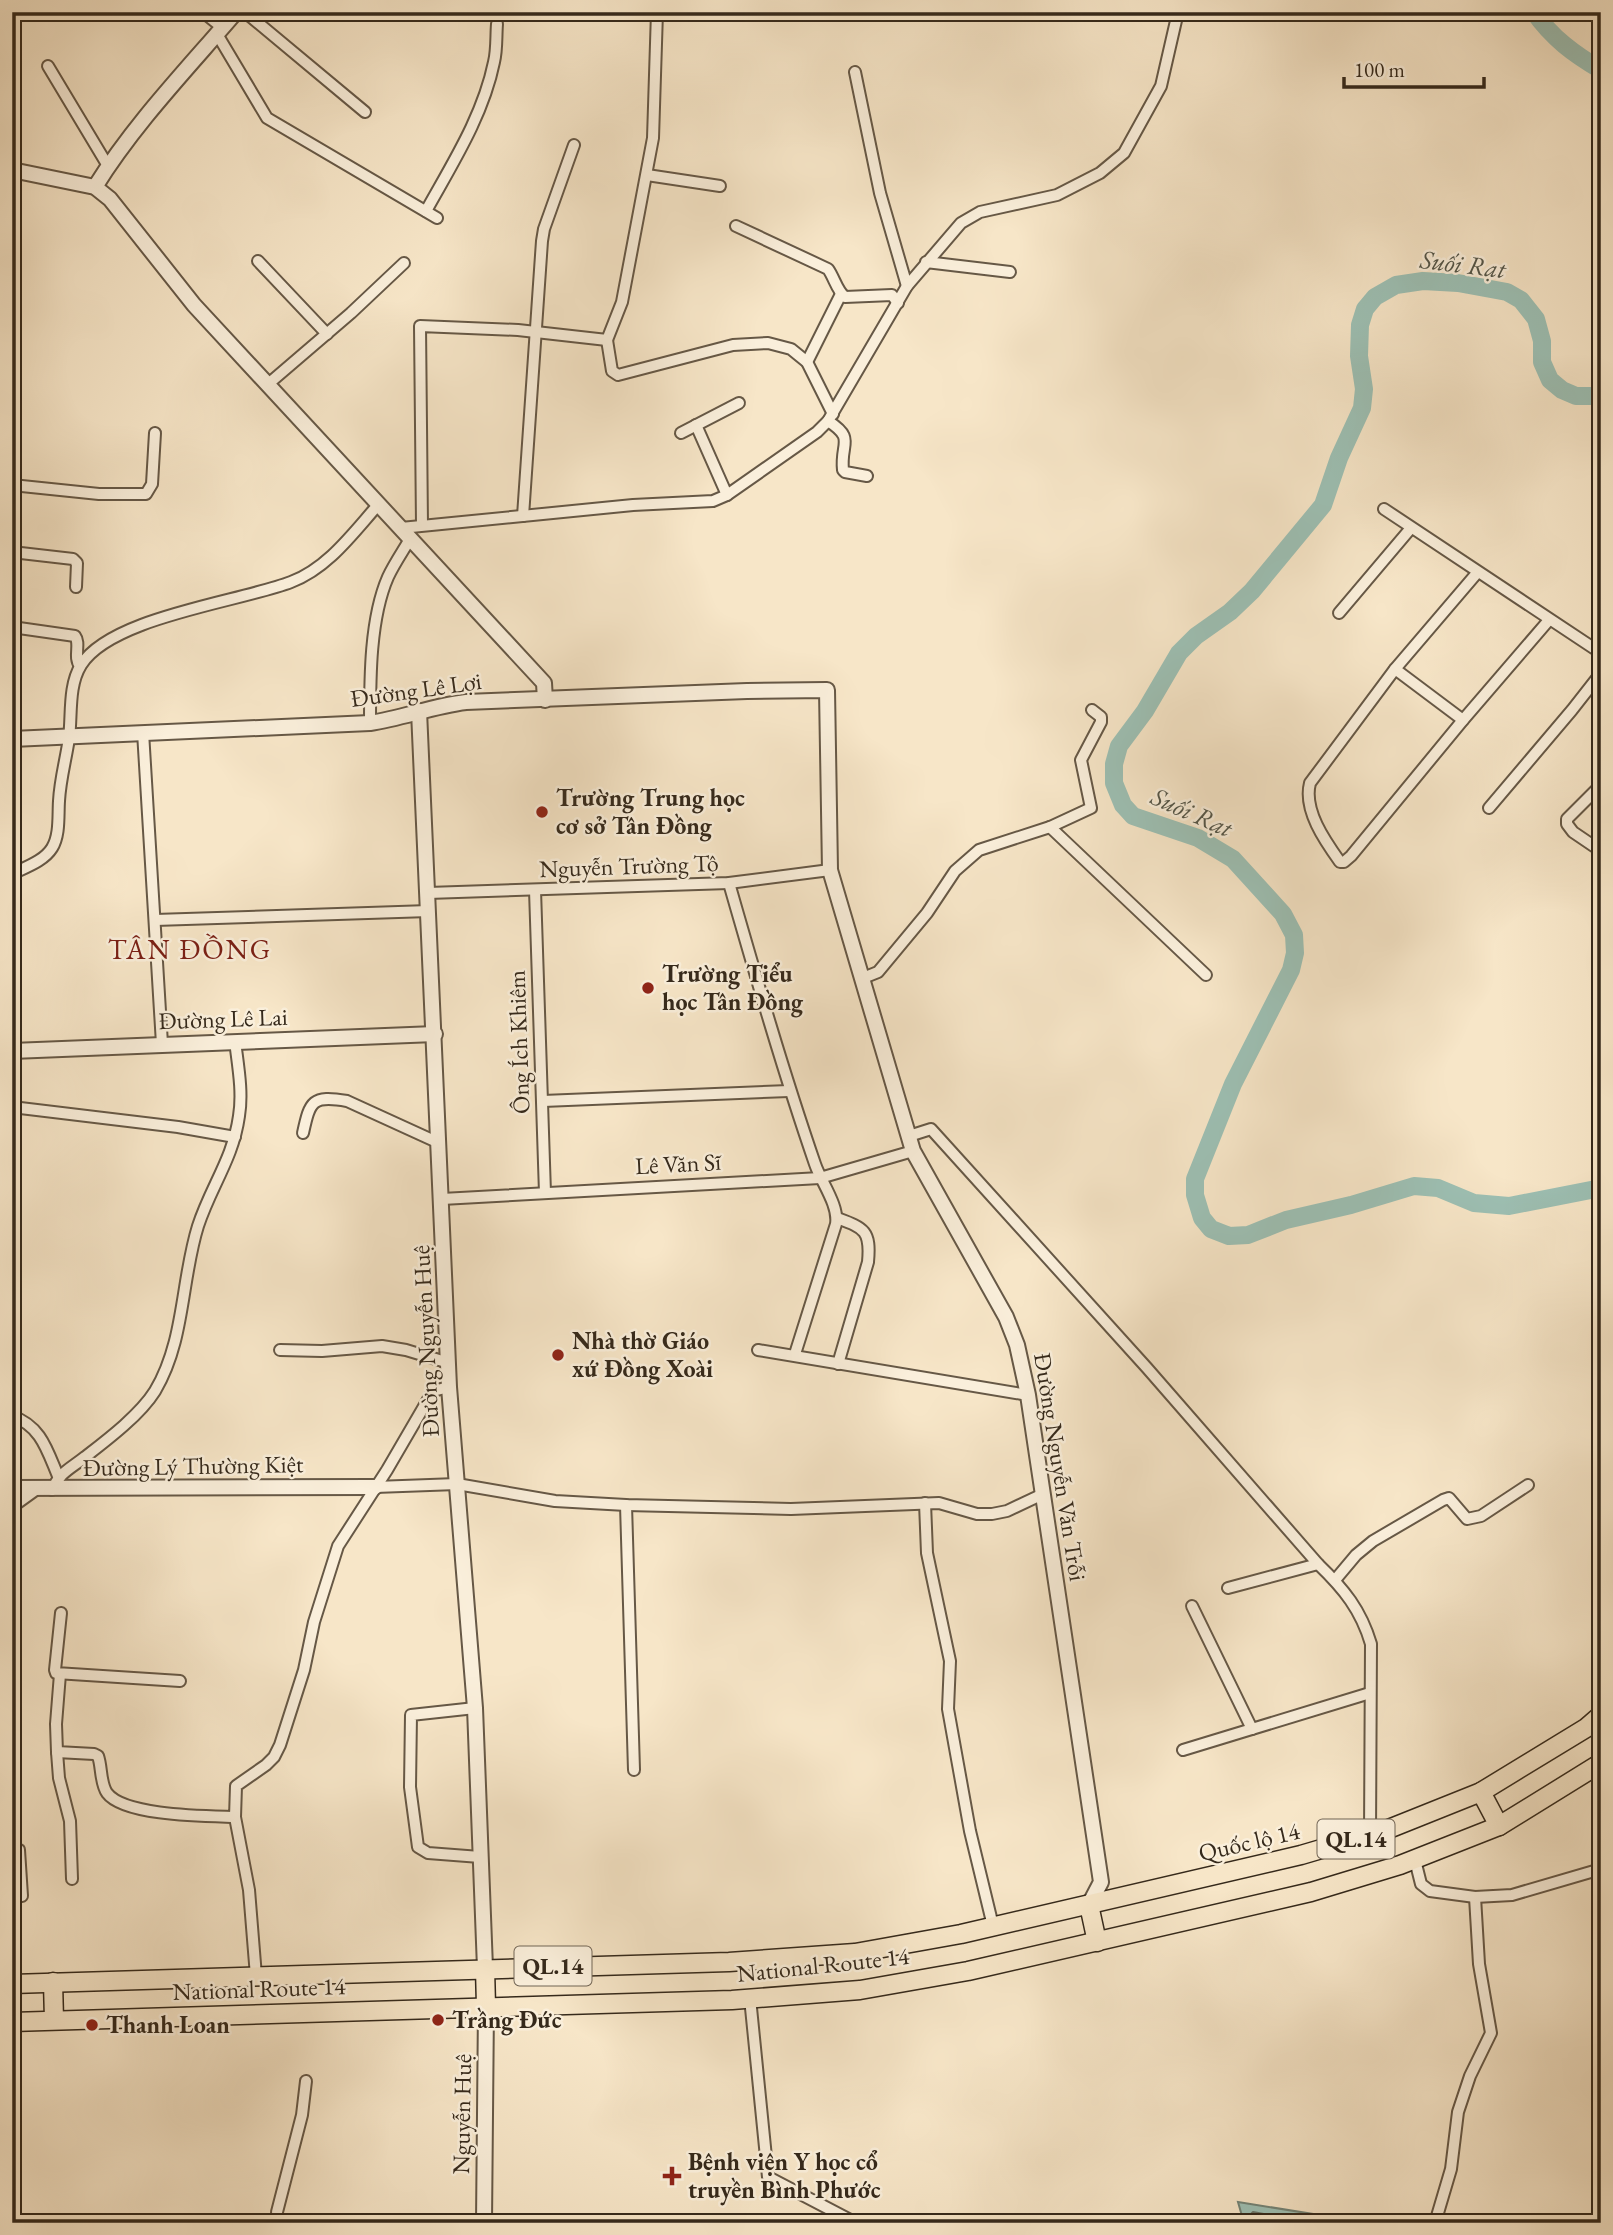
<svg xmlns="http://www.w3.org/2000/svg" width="1613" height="2235" viewBox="0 0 1613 2235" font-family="'EB Garamond',serif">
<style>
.water{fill:#9dc0b4;stroke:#738477;stroke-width:2}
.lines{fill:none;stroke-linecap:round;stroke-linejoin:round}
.shore{stroke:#697468;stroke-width:2}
.river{stroke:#9dc0b4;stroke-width:18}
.minor-casing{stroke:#665846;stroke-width:14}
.tertiary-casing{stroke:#665846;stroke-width:18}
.trunk-casing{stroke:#35291b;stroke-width:21}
.minor{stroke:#faefdb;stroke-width:10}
.tertiary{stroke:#faefdb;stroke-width:14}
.trunk{stroke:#f7e6c8;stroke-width:18}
.poi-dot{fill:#8f2418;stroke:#faefdb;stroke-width:2.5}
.labels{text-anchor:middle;stroke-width:5;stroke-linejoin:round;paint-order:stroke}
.shield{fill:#faefdb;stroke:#706455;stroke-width:2}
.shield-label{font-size:23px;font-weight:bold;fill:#35291b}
.street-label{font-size:24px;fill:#35291b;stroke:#faefdb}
.poi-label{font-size:24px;font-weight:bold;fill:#35291b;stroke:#faefdb;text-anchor:start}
.water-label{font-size:26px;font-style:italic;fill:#545649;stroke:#faefdb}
.quarter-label{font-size:28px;letter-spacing:2px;fill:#7a1f14;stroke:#faefdb}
</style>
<rect width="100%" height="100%" fill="#f7e6c8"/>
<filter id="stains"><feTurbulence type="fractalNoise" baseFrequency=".00286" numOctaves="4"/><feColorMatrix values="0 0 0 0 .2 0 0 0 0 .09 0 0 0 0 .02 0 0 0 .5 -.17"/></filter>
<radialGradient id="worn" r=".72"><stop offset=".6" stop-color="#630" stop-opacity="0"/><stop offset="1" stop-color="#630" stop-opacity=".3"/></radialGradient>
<!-- water -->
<polygon class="water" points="1238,2202 1319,2215 1321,2223 1244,2223"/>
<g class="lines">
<!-- shore -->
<polyline class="shore" points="1250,2223 1250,2215 1253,2212 1314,2223"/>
<!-- river -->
<g class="river">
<path d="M1534,12C1552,38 1574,54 1601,70"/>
<polyline points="1601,396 1576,396 1562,390 1550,380 1542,362 1542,341 1536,319 1521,300 1507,292 1458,283 1423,281 1396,285 1375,297 1365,309 1360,325 1359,356 1364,389 1362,408 1339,458 1323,505 1252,591 1230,612 1196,636 1179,653 1145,711 1119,746 1114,764 1114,783 1123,805 1133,816 1198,838 1233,859 1283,914 1294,935 1295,953 1291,970 1233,1084 1195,1179 1195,1195 1202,1218 1211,1229 1229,1236 1248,1235 1286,1220 1351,1205 1414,1186 1438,1188 1474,1203 1509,1206 1601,1188"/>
</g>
<defs>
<g id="minor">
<polyline points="203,12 223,28"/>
<polyline points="245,12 365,112"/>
<polyline points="217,34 267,118 437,218"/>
<polyline points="48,66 108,166"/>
<polyline points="855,72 880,193 907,286"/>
<polyline points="647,175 720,186"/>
<path d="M426,211C452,164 483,116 494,62C497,50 496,36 497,24"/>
<path d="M736,226L828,269C834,277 837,291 845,297L892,295L898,303"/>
<polyline points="258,261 327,334"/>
<polyline points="926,262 1010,272"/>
<polyline points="607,340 612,371 618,375 733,345 768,343 791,349 807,362 833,414"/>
<polyline points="807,362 841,294"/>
<polyline points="267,385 351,313 404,263"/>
<path d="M828,421C856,439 840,443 843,470L845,472L867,476"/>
<polyline points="696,425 727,495"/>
<polyline points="681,433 739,403"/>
<polyline points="12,485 99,494 146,494 152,484 155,433"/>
<polyline points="1384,509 1601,653"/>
<polyline points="523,516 542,241 544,229 574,145"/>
<polyline points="422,525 420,326 518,330 607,340 622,302 653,138 657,12"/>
<polyline points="401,528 633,505 713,501 727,495 817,432 828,421 907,286 961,223 980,212 1057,195 1100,173 1124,153 1161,86 1178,12"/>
<polyline points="12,552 73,559 77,563 76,587"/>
<path d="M1477,573L1395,669L1310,783C1303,810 1325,841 1340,862H1344L1351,856L1463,720L1549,620"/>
<polyline points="1339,613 1411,528"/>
<path d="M12,627L75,636C81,644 73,657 80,666"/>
<polyline points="1395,669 1463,720"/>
<path d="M370,723C370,678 370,618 388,577C394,564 403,551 410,539"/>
<polyline points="143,732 162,1044"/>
<polyline points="1601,785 1567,819 1567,824 1573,832 1601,851"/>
<polyline points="1489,808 1572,710 1601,673"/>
<polyline points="1050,827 1206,975"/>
<path d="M12,874C26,867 44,861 52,848C60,835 58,816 59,801C60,780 66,759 69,738C72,715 68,686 81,665C111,617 239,602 291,582C328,568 353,533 378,505"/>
<path d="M729,883C756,977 783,1071 815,1164C821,1182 839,1205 836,1224L795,1354"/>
<polyline points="535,890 545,1193"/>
<polyline points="428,893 729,883 830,870"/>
<polyline points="155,920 429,911"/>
<polyline points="863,978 878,972 927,913 955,871 979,850 1050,827 1091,808 1081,760 1101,722 1101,717 1092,710"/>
<polyline points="543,1101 789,1091"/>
<polyline points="12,1107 178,1127 235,1137"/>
<path d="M303,1133C310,1101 312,1095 347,1101L439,1143"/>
<path d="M909,1136L931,1129L1147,1368L1318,1564C1344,1589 1361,1610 1371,1644L1370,1835"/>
<polyline points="442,1199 820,1178 913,1151"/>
<path d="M837,1218C864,1228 871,1230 868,1262L838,1364"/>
<polyline points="280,1350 322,1351 382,1346 406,1350 449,1363"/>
<polyline points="758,1350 1028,1395"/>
<path d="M12,1416C41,1426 47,1450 58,1476"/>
<polyline points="375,1487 457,1484 555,1501 626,1505 791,1509 939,1503 977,1514 992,1514 1007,1511 1043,1494"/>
<path d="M52,1490C60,1472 70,1469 85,1457C107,1440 140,1415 155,1391C185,1341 181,1280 198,1226C211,1186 233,1159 239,1116C243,1092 238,1066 235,1041"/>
<polyline points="925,1503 927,1553 950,1661 948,1709 970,1831 993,1926"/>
<polyline points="626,1505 634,1770"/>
<polyline points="12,1507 37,1489"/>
<polyline points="1335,1580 1356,1555 1373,1541 1443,1500 1449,1498 1467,1519 1481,1516 1528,1485"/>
<polyline points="1228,1588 1318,1564"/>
<polyline points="1192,1606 1252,1729"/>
<polyline points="61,1613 55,1670 56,1673 180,1681"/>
<path d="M60,1674L56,1724L57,1752L94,1754L98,1756C102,1767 100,1783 107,1793C124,1816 206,1816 235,1817L236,1786L266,1765L274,1757L280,1745L304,1670L314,1622L338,1546L387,1470L433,1391L449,1387"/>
<polyline points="475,1708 411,1715 410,1787 418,1847 428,1853 480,1857"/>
<polyline points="1183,1750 1370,1693"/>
<polyline points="57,1752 59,1778 70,1821 72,1879"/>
<polyline points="235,1817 249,1890 256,1976"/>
<polyline points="12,1849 19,1850 22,1896"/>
<polyline points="1415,1860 1421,1884 1430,1891 1475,1897 1512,1895 1601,1869"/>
<polyline points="750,1998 768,2177 856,2223"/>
<polyline points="277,2212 302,2115 306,2081"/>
<polyline points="1435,2223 1451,2169 1458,2112 1470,2076 1491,2033 1479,1964 1475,1897"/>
</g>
<g id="tertiary">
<polyline points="12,170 95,187 110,199 194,305 544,683 545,700"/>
<path d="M95,187C134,124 188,68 236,12"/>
<polyline points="419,711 449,1387 475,1708 485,1968"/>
<path d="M12,739L370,723C403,718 433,706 466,702L747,691L827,690L830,870L913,1151L1006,1317L1017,1345L1028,1395L1101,1882L1089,1905"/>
<polyline points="12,1051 435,1034"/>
<polyline points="12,1488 375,1487"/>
<polyline points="484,2223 486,2006"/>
</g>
<g id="trunk">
<polyline points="1481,1792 1499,1826"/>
<polyline points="1089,1905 1097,1942"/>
<polyline points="485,1968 486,2006"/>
<polyline points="53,1982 54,2020"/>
<polyline points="12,1984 729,1962 855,1953 961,1934 1301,1855 1386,1830 1481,1792 1586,1728 1601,1715"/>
<polyline points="12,2022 732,2000 860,1990 968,1971 1311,1892 1400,1865 1499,1826 1601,1763"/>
</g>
</defs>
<!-- minor casing -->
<use href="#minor" class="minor-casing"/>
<!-- tertiary casing -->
<use href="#tertiary" class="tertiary-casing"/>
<!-- trunk casing -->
<use href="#trunk" class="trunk-casing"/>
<!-- minor -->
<use href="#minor" class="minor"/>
<!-- tertiary -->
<use href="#tertiary" class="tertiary"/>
<!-- trunk -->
<use href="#trunk" class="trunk"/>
</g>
<!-- markers -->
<g class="poi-dot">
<circle cx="542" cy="812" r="7"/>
<circle cx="648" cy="988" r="7"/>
<circle cx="558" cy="1355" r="7"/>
<circle cx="438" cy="2020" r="7"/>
<circle cx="92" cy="2025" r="7"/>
<path d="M668.5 2165.5h7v7h7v7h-7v7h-7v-7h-7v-7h7z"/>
</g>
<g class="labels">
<!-- shield labels -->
<g class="shield">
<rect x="1317.5" y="1819.5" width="77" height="39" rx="5"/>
<rect x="514.5" y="1946.5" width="77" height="39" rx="5"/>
</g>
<g class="shield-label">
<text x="1356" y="1847">QL.14</text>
<text x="553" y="1974">QL.14</text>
</g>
<!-- street labels -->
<g class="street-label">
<text transform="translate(416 690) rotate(-8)" y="8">Đường Lê Lợi</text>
<text transform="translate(629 866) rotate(-2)" y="8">Nguyễn Trường Tộ</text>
<text transform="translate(223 1019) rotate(-2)" y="8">Đường Lê Lai</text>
<text transform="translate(519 1042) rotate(-92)" y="8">Ông Ích Khiêm</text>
<text transform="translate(678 1164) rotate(-3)" y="8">Lê Văn Sĩ</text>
<text transform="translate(426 1341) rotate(-93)" y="8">Đường Nguyễn Huệ</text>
<text transform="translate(193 1466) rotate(-1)" y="8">Đường Lý Thường Kiệt</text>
<text transform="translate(1060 1467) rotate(81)" y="8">Đường Nguyễn Văn Trỗi</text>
<text transform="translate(1249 1842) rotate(-13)" y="8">Quốc lộ 14</text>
<text transform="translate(823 1965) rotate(-6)" y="8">National Route 14</text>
<text transform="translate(259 1989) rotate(-2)" y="8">National Route 14</text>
<text transform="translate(462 2114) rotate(-89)" y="8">Nguyễn Huệ</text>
</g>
<!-- poi labels -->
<g class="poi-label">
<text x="556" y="806">Trường Trung học<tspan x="556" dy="28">cơ sở Tân Đồng</tspan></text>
<text x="662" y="982">Trường Tiểu<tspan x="662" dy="28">học Tân Đồng</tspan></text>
<text x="572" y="1349">Nhà thờ Giáo<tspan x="572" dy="28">xứ Đồng Xoài</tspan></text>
<text x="452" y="2028">Trầng Đức</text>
<text x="106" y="2033">Thanh Loan</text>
<text x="688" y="2170">Bệnh viện Y học cổ<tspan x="688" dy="28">truyền Bình Phước</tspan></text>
</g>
<!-- water labels -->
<g class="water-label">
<text transform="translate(1463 264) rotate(7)" y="9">Suối Rạt</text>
<text transform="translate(1192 812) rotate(24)" y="9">Suối Rạt</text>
</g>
<!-- quarter labels -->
<g class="quarter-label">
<text x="190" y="959">TÂN ĐỒNG</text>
</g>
</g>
<!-- margin -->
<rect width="1613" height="2235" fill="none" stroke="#f7e6c8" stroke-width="42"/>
<rect x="14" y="14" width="1585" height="2207" fill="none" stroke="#35291b" stroke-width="3.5"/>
<rect x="21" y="21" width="1571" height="2193" fill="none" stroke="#35291b" stroke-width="2"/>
<!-- scale -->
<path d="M1344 77v10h140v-10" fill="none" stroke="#35291b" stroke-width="3.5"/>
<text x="1354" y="77" font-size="21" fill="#35291b" stroke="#faefdb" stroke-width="5" paint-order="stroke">100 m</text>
<rect width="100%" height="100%" filter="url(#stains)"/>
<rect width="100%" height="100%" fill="url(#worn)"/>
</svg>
